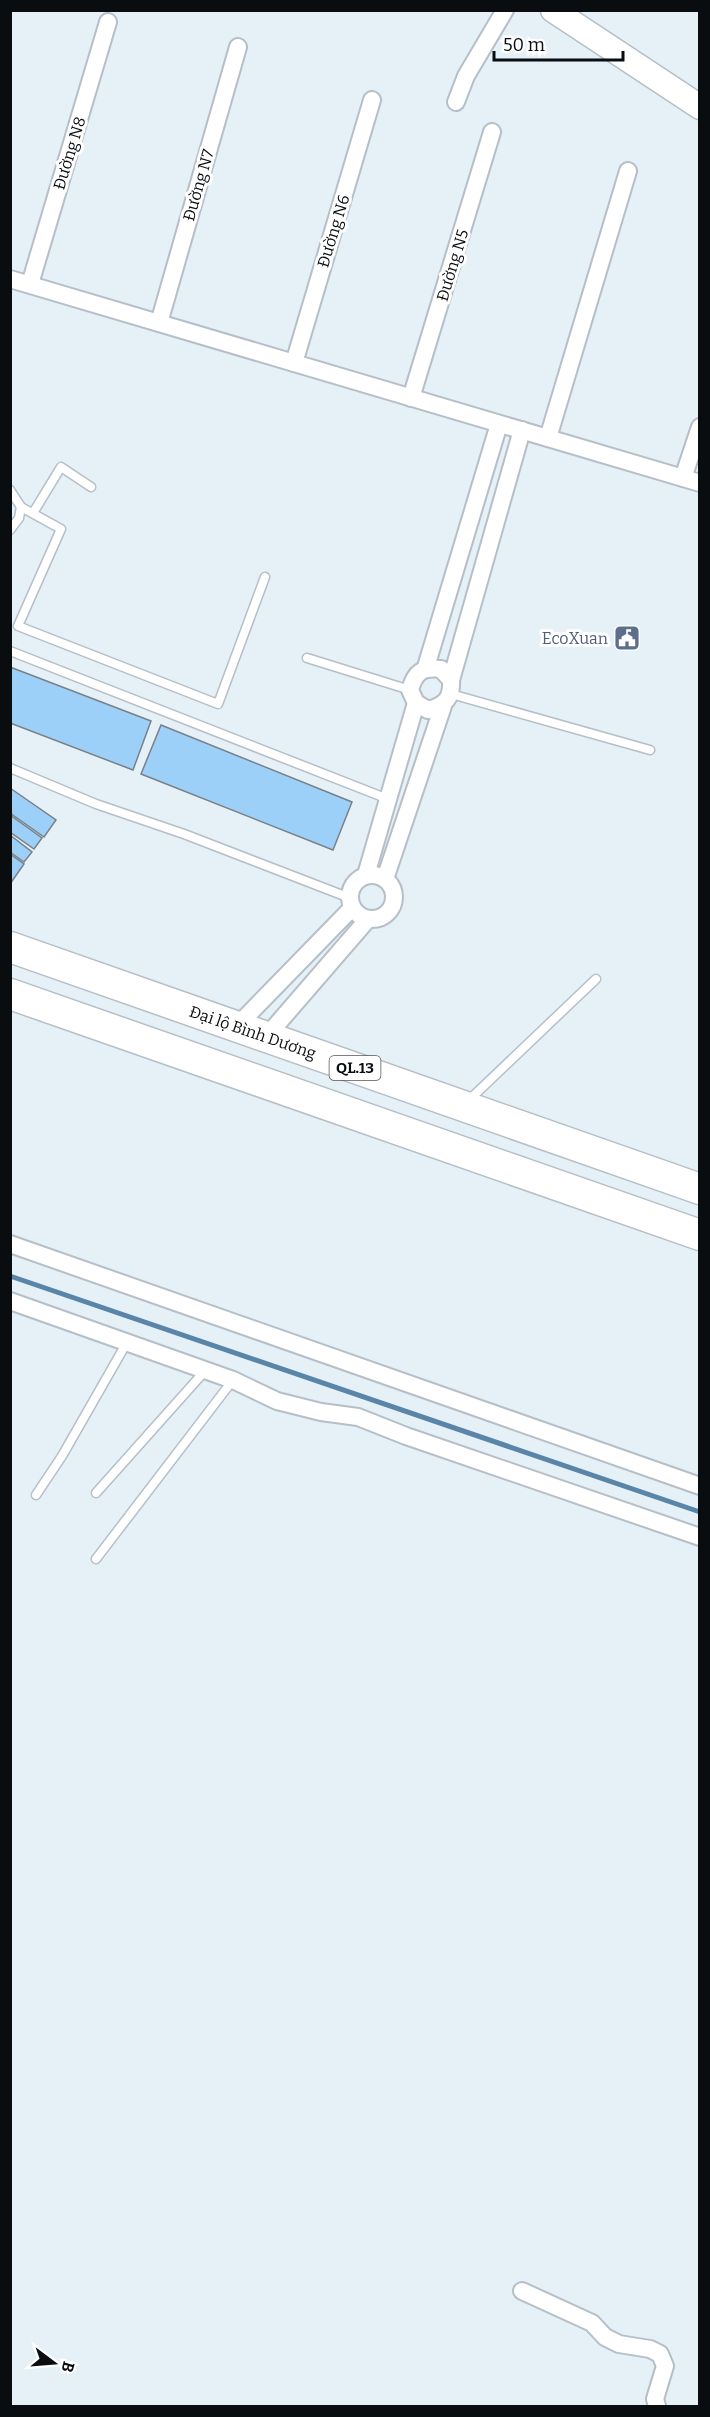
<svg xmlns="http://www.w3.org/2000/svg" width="710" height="2417" viewBox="0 0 710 2417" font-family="Bitter,serif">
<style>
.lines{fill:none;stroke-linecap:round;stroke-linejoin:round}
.stream{stroke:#5985a9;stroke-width:5}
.building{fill:#9dd0f8;stroke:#788188;stroke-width:1.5}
.lane-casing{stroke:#b6bfc7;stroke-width:11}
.street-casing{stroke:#b6bfc7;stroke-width:20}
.secondary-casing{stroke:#b6bfc7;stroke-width:27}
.highway-casing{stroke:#b6bfc7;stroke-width:33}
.lane{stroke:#fff;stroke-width:8}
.street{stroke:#fff;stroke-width:16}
.secondary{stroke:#fff;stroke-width:24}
.highway{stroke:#fff;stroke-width:30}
.labels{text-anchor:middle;stroke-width:6;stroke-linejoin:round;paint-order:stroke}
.shield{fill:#fff;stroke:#545657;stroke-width:1.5}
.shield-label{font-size:15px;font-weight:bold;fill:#0a0d0f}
.street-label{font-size:16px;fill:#0a0d0f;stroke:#fff}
.service-label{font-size:16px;fill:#4e5e75;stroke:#fff;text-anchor:end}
</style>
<rect width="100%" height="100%" fill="#e6f0f7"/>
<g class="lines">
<!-- stream -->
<polyline class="stream" points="10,1276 700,1512"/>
</g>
<!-- building -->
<g class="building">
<polygon points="10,667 151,721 133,770 10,723"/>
<polygon points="161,725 352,802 333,850 141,774"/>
<polygon points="10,788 56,820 44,837 10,813"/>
<polygon points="10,815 42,838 34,849 10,832"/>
<polygon points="10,835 32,852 24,862 10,852"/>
<polygon points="10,854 24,864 10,884"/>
</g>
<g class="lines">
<defs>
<g id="lane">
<polyline points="10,490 21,507 19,518 10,530"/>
<polyline points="21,507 61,529 18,626 218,704 265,577"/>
<polyline points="33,513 61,467 91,487"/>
<polyline points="10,651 388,799"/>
<polyline points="307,658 410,690"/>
<polyline points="451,694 650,750"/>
<polyline points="10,768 96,804 184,834 350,898"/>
<polyline points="468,1101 596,979"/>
<polyline points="96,1493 204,1372"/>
<polyline points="36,1495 62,1456 126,1344"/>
<polyline points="96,1559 233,1380"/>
</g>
<g id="street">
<polyline points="456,102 466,76 505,10"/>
<polyline points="10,279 700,483"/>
<polyline points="30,284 108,22"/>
<polyline points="159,323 238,47"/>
<polyline points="294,363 372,100"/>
<polyline points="411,398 492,132"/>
<polyline points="548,438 628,171"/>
<polyline points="683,478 700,427"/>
<polyline points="426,667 499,424"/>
<path d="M451,680L441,669C422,667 415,672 410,690L416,703L428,710C446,705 452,698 451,680L522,430"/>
<polyline points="366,875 416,703"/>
<circle cx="372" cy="897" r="22"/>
<polyline points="385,879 443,706"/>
<polyline points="237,1026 352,908"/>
<polyline points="266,1037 368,919"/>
<polyline points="10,1244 700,1486"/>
<polyline points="10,1301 233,1380 277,1401 321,1412 358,1417 406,1436 700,1537"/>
<polyline points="522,2291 592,2323 605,2337 619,2344 650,2349 660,2354 665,2366 655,2399 657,2406"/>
</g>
<polyline id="secondary" points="553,10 700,107"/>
<g id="highway">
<polyline points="10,947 700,1189"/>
<polyline points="10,994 700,1235"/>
</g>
</defs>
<!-- lane casing -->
<use href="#lane" class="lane-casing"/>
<!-- street casing -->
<use href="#street" class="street-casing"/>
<!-- secondary casing -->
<use href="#secondary" class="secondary-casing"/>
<!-- highway casing -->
<use href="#highway" class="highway-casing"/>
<!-- lane -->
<use href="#lane" class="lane"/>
<!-- street -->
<use href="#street" class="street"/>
<!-- secondary -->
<use href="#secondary" class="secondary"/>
<!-- highway -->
<use href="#highway" class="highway"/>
</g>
<!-- icons -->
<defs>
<symbol id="civic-square" viewBox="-11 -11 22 22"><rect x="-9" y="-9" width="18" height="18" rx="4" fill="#5c6f8a" stroke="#fff"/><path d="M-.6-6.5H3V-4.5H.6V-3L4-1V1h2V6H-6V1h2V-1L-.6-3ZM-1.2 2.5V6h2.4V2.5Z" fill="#fff"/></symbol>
</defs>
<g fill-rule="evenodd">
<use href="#civic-square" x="612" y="623" width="30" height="30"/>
</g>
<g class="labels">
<!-- shield labels -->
<rect class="shield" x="329.5" y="1056" width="51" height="24" rx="4.5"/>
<g class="shield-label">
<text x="355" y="1073">QL.13</text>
</g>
<!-- street labels -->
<g class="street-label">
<text transform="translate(69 153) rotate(-73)" y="6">Đường N8</text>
<text transform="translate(198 185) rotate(-74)" y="6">Đường N7</text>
<text transform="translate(333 231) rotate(-73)" y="6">Đường N6</text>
<text transform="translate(452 265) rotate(-73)" y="6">Đường N5</text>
<text transform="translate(253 1032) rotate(19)" y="6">Đại lộ Bình Dương</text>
</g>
<!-- service labels -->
<g class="service-label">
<text x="608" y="644">EcoXuan</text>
</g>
</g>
<!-- border -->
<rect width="710" height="2417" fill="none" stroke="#0a0d0f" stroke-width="24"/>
<!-- north arrow -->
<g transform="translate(54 2363) rotate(106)" stroke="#ffffff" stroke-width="4.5" paint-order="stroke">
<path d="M0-4.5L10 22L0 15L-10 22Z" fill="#0a0d0f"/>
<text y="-9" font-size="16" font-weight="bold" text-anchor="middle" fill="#0a0d0f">B</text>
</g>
<!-- scale -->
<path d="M494 51v9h129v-9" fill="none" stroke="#0a0d0f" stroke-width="3"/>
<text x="503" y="51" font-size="18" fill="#0a0d0f" stroke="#ffffff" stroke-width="4.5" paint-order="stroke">50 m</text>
</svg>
